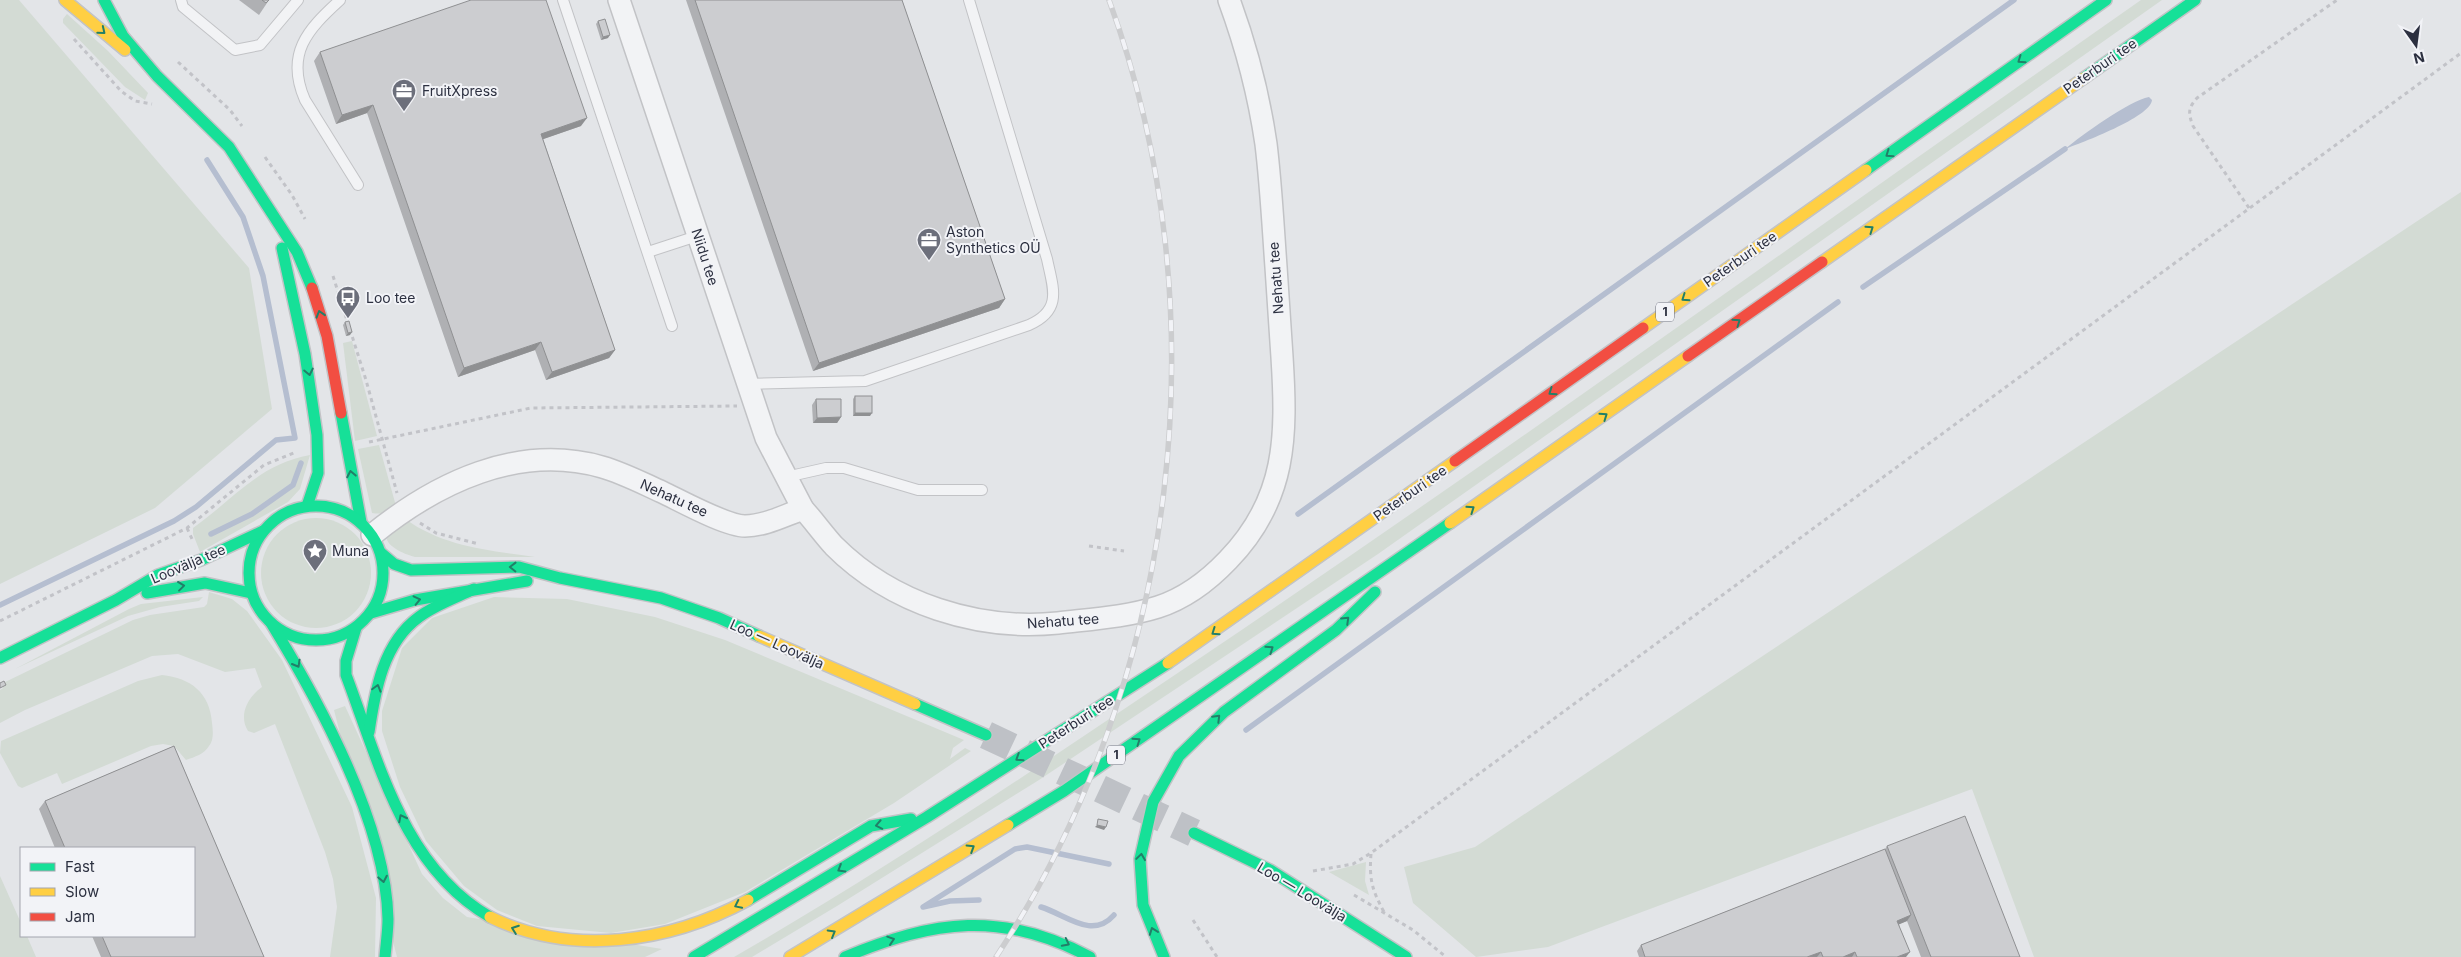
<svg xmlns="http://www.w3.org/2000/svg" width="2461" height="957" viewBox="0 0 2461 957" font-family="Inter,sans-serif">
<style>
.green{fill:#d3dbd4}
.water{fill:#b5bed0}
.lines{fill:none;stroke-linecap:round;stroke-linejoin:round}
.stream{stroke:#b5bed0;stroke-width:5.5}
.secondary-tunnel{stroke:#bec1c6;stroke-width:28;stroke-dasharray:28 14;stroke-linecap:butt}
.lane-casing{stroke:#c2c3c6;stroke-width:12}
.street-casing{stroke:#c2c3c6;stroke-width:24}
.fast-casing{stroke:#c2c3c6;stroke-width:14}
.slow-casing{stroke:#c2c3c6;stroke-width:14}
.jam-casing{stroke:#c2c3c6;stroke-width:14}
.path{stroke:#c2c3c8;stroke-width:3;stroke-dasharray:4 4;stroke-linecap:butt}
.lane{stroke:#f2f3f5;stroke-width:10}
.street{stroke:#f2f3f5;stroke-width:21}
.fast{stroke:#16e098;stroke-width:11}
.slow{stroke:#ffcf43;stroke-width:11}
.jam{stroke:#f24e42;stroke-width:11}
.rail-casing{stroke:#cccdcf;stroke-width:5.5}
.rail{stroke:#f2f3f7;stroke-width:4;stroke-dasharray:11;stroke-linecap:butt}
.wall{fill:#afb0b3}
.shaded-wall{fill:#8f9092}
.building{fill:#cccdd0;stroke:#8f9092}
.oneway{stroke:#227f68}
.labels{text-anchor:middle;stroke-width:4;stroke-linejoin:round;paint-order:stroke}
.shield{fill:#f2f3f7;stroke:#676a77;stroke-width:1}
.shield-label{font-size:12px;font-weight:bold;fill:#2c3040}
.street-label{font-size:14px;fill:#2c3040;stroke:#f2f3f7}
.poi-label{font-size:14px;fill:#2c3040;stroke:#f2f3f7;text-anchor:start}
</style>
<rect width="100%" height="100%" fill="#e3e5e8"/>
<!-- green -->
<g class="green">
<polygon points="0,0 19,0 249,268 272,409 155,508 0,584"/>
<path d="M2141,0H2162L1378,554L1039,780L837,906L752,957H734C897,863 1053,757 1209,652C1523,440 1830,218 2141,0Z"/>
<polygon points="67,14 108,51 148,93 145,100 125,87 63,23 63,19"/>
<polygon points="2461,192 2461,957 2034,957 1972,789 1548,947 1476,957 1413,903 1404,867 1475,847"/>
<polygon points="352,341 377,436 355,441 343,343"/>
<path d="M379,445L396,506C387,512 383,515 372,513L358,449Z"/>
<path d="M310,455L300,489L288,502L200,552L193,534V528C234,499 259,464 310,455Z"/>
<circle cx="316" cy="573" r="55"/>
<path d="M405,519C445,547 487,550 535,557H415C406,555 378,544 389,531C393,527 400,523 405,519Z"/>
<path d="M209,592L232,599L247,611L282,660L352,807L376,898L375,957H330L337,907L333,879L325,852L275,724L254,733L248,731C238,715 248,697 262,687L255,668L225,672L178,654L152,656L25,710L0,723V690L3,688L1,684L133,620L150,615L204,607L207,604Z"/>
<polygon points="203,597 199,601 160,607 128,616 15,669 129,609 141,604"/>
<polygon points="494,597 567,599 655,617 725,640 964,740 953,748 950,759 965,748 971,751 894,803 745,892 665,924 611,933 537,926 497,910 464,886 426,841 400,787 382,731 382,711 402,648 432,618"/>
<path d="M162,675C191,678 210,693 212,723C213,731 214,740 209,746C204,754 195,757 186,760L174,746L163,744L151,746L62,784L57,773L22,788L18,786L0,753L1,741L138,681Z"/>
<polygon points="345,706 422,874 443,898 467,917 662,949 645,957 397,957 334,710"/>
<polygon points="1366,862 1365,881 1369,895 1329,872"/>
<polygon points="0,876 21,923 21,936 27,936 36,957 0,957"/>
</g>
<!-- water -->
<path class="water" d="M2149,97L2152,100C2151,117 2081,143 2065,149C2082,135 2129,101 2149,97Z"/>
<g class="lines">
<!-- stream -->
<g class="stream">
<polyline points="1863,287 2065,149"/>
<polyline points="1298,514 2014,0"/>
<polyline points="211,534 252,514 293,485 301,463"/>
<polyline points="0,605 174,521 196,507 276,440 295,438 263,276 243,217 207,160"/>
<polyline points="1246,730 1838,302"/>
<polyline points="979,900 950,901 923,907 1015,849 1027,847 1109,864"/>
<path d="M1041,907C1067,915 1092,940 1114,915"/>
</g>
<!-- secondary-tunnel -->
<polyline class="secondary-tunnel" points="986,735 1194,833"/>
<defs>
<g id="lane">
<polyline points="181,0 183,7 235,50 260,45 298,0"/>
<path d="M340,0C307,30 285,54 305,100L358,185"/>
<polyline points="563,0 672,326"/>
<polyline points="648,252 697,236"/>
<path d="M747,384L865,381L1029,325C1063,310 1053,288 1047,259L969,0"/>
<polyline points="786,477 826,468 844,468 918,490 982,490"/>
</g>
<g id="street">
<polyline points="619,0 766,438 803,509"/>
<path d="M372,535C436,483 518,443 602,467C623,473 642,483 662,492C681,501 726,526 745,526C765,526 785,515 803,509C814,521 823,534 834,546C892,604 978,631 1058,623C1092,619 1126,617 1158,607C1186,598 1208,581 1228,560C1287,499 1287,436 1282,357C1280,327 1278,297 1276,267C1273,226 1271,185 1266,144C1259,96 1246,46 1229,0"/>
</g>
<g id="fast">
<polyline points="104,0 123,36 157,76 229,147 297,252 312,288"/>
<polyline points="2084,78 2195,0"/>
<polyline points="1866,170 2106,0"/>
<polyline points="282,248 305,354 317,435 318,473 307,506"/>
<polyline points="341,413 361,522"/>
<circle cx="316" cy="573" r="67"/>
<polyline points="381,553 394,564 411,570 519,567 560,578 661,598 719,618 759,636"/>
<polyline points="147,593 205,583 251,593"/>
<polyline points="371,613 415,600 527,581"/>
<path d="M271,623C320,703 386,824 388,919C388,931 386,944 385,957"/>
<path d="M356,628L346,661V675C379,762 403,867 490,917"/>
<polyline points="0,658 116,600 158,575 201,560 263,531"/>
<polyline points="915,704 986,735"/>
<path d="M369,732C375,691 383,643 419,617C435,605 455,598 474,589"/>
<polyline points="1008,825 1064,791 1450,523"/>
<polyline points="1194,833 1270,870 1406,957"/>
<polyline points="748,900 871,826 911,819"/>
<polyline points="694,957 927,817 1168,663"/>
<path d="M845,957C935,920 1001,910 1090,957"/>
<polyline points="1164,957 1143,905 1140,859 1153,802 1179,756 1224,712 1336,630 1375,592"/>
</g>
<g id="slow">
<polyline points="65,0 125,50"/>
<polyline points="1822,262 2084,78"/>
<polyline points="1643,328 1866,170"/>
<polyline points="1450,523 1688,356"/>
<polyline points="759,636 915,704"/>
<polyline points="1168,663 1455,461"/>
<path d="M490,917C571,957 669,943 748,900"/>
<polyline points="790,957 1008,825"/>
</g>
<g id="jam">
<polyline points="312,288 327,336 341,413"/>
<polyline points="1688,356 1822,262"/>
<polyline points="1455,461 1643,328"/>
</g>
</defs>
<!-- lane casing -->
<use href="#lane" class="lane-casing"/>
<!-- street casing -->
<use href="#street" class="street-casing"/>
<!-- fast casing -->
<use href="#fast" class="fast-casing"/>
<!-- slow casing -->
<use href="#slow" class="slow-casing"/>
<!-- jam casing -->
<use href="#jam" class="jam-casing"/>
<!-- path -->
<g class="path">
<polyline points="74,39 121,91 135,101 152,104"/>
<polyline points="178,62 230,110 242,126"/>
<polyline points="265,157 292,195 305,219"/>
<path d="M2249,208L2193,126C2188,113 2188,108 2197,98L2337,0"/>
<polyline points="333,276 366,380 397,493"/>
<polyline points="369,442 531,408 737,406"/>
<polyline points="420,523 436,533 479,544"/>
<polyline points="187,528 192,539"/>
<polyline points="1089,546 1124,551"/>
<polyline points="0,621 187,528 264,465 296,452"/>
<path d="M1371,854C1369,879 1372,890 1384,912"/>
<polyline points="1313,871 1353,864 1371,853 2461,53"/>
<polyline points="1354,895 1413,930 1446,957"/>
<polyline points="1193,920 1217,957"/>
</g>
<!-- lane -->
<use href="#lane" class="lane"/>
<!-- street -->
<use href="#street" class="street"/>
<!-- fast -->
<use href="#fast" class="fast"/>
<!-- slow -->
<use href="#slow" class="slow"/>
<!-- jam -->
<use href="#jam" class="jam"/>
<defs>
<path id="rail" d="M996,957C1179,680 1223,311 1109,0"/>
</defs>
<!-- rail casing -->
<use href="#rail" class="rail-casing"/>
<!-- rail -->
<use href="#rail" class="rail"/>
</g>
<!-- wall -->
<g class="wall">
<polygon points="239,0 269,0 259,15"/>
<polygon points="686,0 902,0 1005,299 999,308 813,371"/>
<polygon points="598,21 608,38 601,40 596,24"/>
<polygon points="320,52 581,126 543,139 615,350 609,358 546,380 535,350 458,377 367,113 336,124 314,61"/>
<polygon points="345,322 350,335 346,336 343,325"/>
<polygon points="855,396 870,416 853,416 853,399"/>
<polygon points="816,399 841,417 837,423 813,423 812,405"/>
<polygon points="174,746 264,957 101,957 92,936 194,936 194,848 55,848 39,809 45,801"/>
<polygon points="1887,846 2020,957 1921,957 1907,921 1899,924 1906,957 1639,957 1637,951 1641,945 1885,849"/>
</g>
<!-- shaded-wall -->
<g class="shaded-wall">
<polygon points="610,35 608,38 601,40 603,37"/>
<polygon points="373,105 367,113 336,124 342,115"/>
<polygon points="587,118 581,126 535,142 541,134"/>
<polygon points="1005,299 999,308 813,371 819,363"/>
<polygon points="352,332 350,335 346,336 348,333"/>
<polygon points="541,342 535,350 458,377 464,368"/>
<polygon points="615,350 609,358 546,380 552,372"/>
<polygon points="855,413 872,413 870,416 853,416"/>
<polygon points="841,417 837,423 813,423 817,418"/>
<polygon points="1097,825 1106,827 1104,830 1095,827"/>
<polygon points="1911,915 1907,921 1893,927 1897,921"/>
<polygon points="1821,952 1817,957 1807,957"/>
<polygon points="1855,952 1852,957 1843,957"/>
<polygon points="1910,952 1906,957 1897,957"/>
</g>
<!-- building -->
<g class="building">
<polygon points="262,0 269,0 266,3"/>
<polygon points="471,0 546,0 587,118 541,134 615,350 552,372 541,342 464,368 373,105 342,115 320,52"/>
<polygon points="695,0 902,0 1005,299 819,363"/>
<polygon points="605,19 610,35 603,37 598,21"/>
<polygon points="349,321 352,332 348,333 345,322"/>
<rect x="855" y="396" width="17" height="17"/>
<polygon points="816,399 841,399 841,417 817,418"/>
<polygon points="4,681 6,685 0,688 0,683"/>
<polygon points="174,746 264,957 111,957 102,936 194,936 194,848 65,848 45,801"/>
<polygon points="1965,816 2020,957 1931,957 1887,846"/>
<polygon points="1098,819 1108,821 1106,827 1097,825"/>
<polygon points="1885,849 1911,915 1897,921 1910,952 1897,957 1857,957 1855,952 1843,957 1823,957 1821,952 1807,957 1645,957 1641,945"/>
</g>
<!-- one-way arrows -->
<defs><path id="oneway-chevron" d="M-2-3.5L2.5 0L-2 3.5" fill="none" stroke-width="1.6" stroke-linecap="round" stroke-linejoin="round" transform="scale(1.25)"/></defs>
<g class="oneway">
<use href="#oneway-chevron" transform="translate(102 31) rotate(39)"/>
<use href="#oneway-chevron" transform="translate(2021 60) rotate(145)"/>
<use href="#oneway-chevron" transform="translate(1889 154) rotate(145)"/>
<use href="#oneway-chevron" transform="translate(1870 229) rotate(-35)"/>
<use href="#oneway-chevron" transform="translate(1685 298) rotate(145)"/>
<use href="#oneway-chevron" transform="translate(320 314) rotate(-107)"/>
<use href="#oneway-chevron" transform="translate(1737 322) rotate(-35)"/>
<use href="#oneway-chevron" transform="translate(309 372) rotate(78)"/>
<use href="#oneway-chevron" transform="translate(1552 392) rotate(145)"/>
<use href="#oneway-chevron" transform="translate(1604 416) rotate(-35)"/>
<use href="#oneway-chevron" transform="translate(351 474) rotate(-101)"/>
<use href="#oneway-chevron" transform="translate(1471 509) rotate(-35)"/>
<use href="#oneway-chevron" transform="translate(513 567) rotate(-179)"/>
<use href="#oneway-chevron" transform="translate(181 586) rotate(-7)"/>
<use href="#oneway-chevron" transform="translate(417 600) rotate(-13)"/>
<use href="#oneway-chevron" transform="translate(1346 620) rotate(-44)"/>
<use href="#oneway-chevron" transform="translate(1215 632) rotate(145)"/>
<use href="#oneway-chevron" transform="translate(1270 649) rotate(-35)"/>
<use href="#oneway-chevron" transform="translate(297 664) rotate(60)"/>
<use href="#oneway-chevron" transform="translate(377 688) rotate(-74)"/>
<use href="#oneway-chevron" transform="translate(1217 718) rotate(-45)"/>
<use href="#oneway-chevron" transform="translate(1137 741) rotate(-35)"/>
<use href="#oneway-chevron" transform="translate(1019 758) rotate(147)"/>
<use href="#oneway-chevron" transform="translate(402 818) rotate(-117)"/>
<use href="#oneway-chevron" transform="translate(879 825) rotate(169)"/>
<use href="#oneway-chevron" transform="translate(971 848) rotate(-32)"/>
<use href="#oneway-chevron" transform="translate(1141 857) rotate(-82)"/>
<use href="#oneway-chevron" transform="translate(841 869) rotate(149)"/>
<use href="#oneway-chevron" transform="translate(383 879) rotate(79)"/>
<use href="#oneway-chevron" transform="translate(738 905) rotate(154)"/>
<use href="#oneway-chevron" transform="translate(515 929) rotate(-160)"/>
<use href="#oneway-chevron" transform="translate(1153 931) rotate(-110)"/>
<use href="#oneway-chevron" transform="translate(832 933) rotate(-30)"/>
<use href="#oneway-chevron" transform="translate(891 940) rotate(-18)"/>
<use href="#oneway-chevron" transform="translate(1066 943) rotate(27)"/>
</g>
<!-- icons -->
<defs>
<symbol id="office-pin" viewBox="-11 -11 22 30"><path d="M0 17L-7.5 6A9.5 9.5 0 1 1 7.5 6Z" fill="#6c6f7b" stroke="#f2f3f7"/><path d="M-6-3h4V-5.5h4V-3h4V5H-6ZM-1-4.5V-3h2v-1.5ZM-6 0V1H6V0Z" fill="#fff"/></symbol>
<symbol id="bus-pin" viewBox="-11 -11 22 30"><path d="M0 17L-7.5 6A9.5 9.5 0 1 1 7.5 6Z" fill="#6c6f7b" stroke="#f2f3f7"/><path d="M-5-6H5V4H4V6H2V4H-2V6H-4V4H-5ZM-3.5-4V0h7V-4ZM-3.5 1.2v1.5H-2V1.2ZM2 1.2v1.5H3.5V1.2Z" fill="#fff"/></symbol>
<symbol id="sight-pin" viewBox="-11 -11 22 30"><path d="M0 17L-7.5 6A9.5 9.5 0 1 1 7.5 6Z" fill="#6c6f7b" stroke="#f2f3f7"/><path d="M0-6L1.8-2.2L6-1.7L2.9 1.2L3.7 5.4L0 3.3L-3.7 5.4L-2.9 1.2L-6-1.7L-1.8-2.2Z" fill="#fff"/></symbol>
</defs>
<g fill-rule="evenodd">
<use href="#office-pin" x="390" y="77" width="28" height="38"/>
<use href="#office-pin" x="915" y="226" width="28" height="38"/>
<use href="#bus-pin" x="334" y="284" width="28" height="38"/>
<use href="#sight-pin" x="301" y="537" width="28" height="38"/>
</g>
<g class="labels">
<!-- shield labels -->
<g class="shield">
<rect x="1656" y="302.5" width="18" height="19" rx="4"/>
<rect x="1107" y="745.5" width="18" height="19" rx="4"/>
</g>
<g class="shield-label">
<text x="1665" y="316">1</text>
<text x="1116" y="759">1</text>
</g>
<!-- street labels -->
<g class="street-label">
<text transform="translate(2100 66) rotate(-35)" y="5">Peterburi tee</text>
<text transform="translate(705 257) rotate(72)" y="5">Niidu tee</text>
<text transform="translate(1740 259) rotate(-35)" y="5">Peterburi tee</text>
<text transform="translate(1276 278) rotate(-94)" y="5">Nehatu tee</text>
<text transform="translate(1410 493) rotate(-35)" y="5">Peterburi tee</text>
<text transform="translate(674 498) rotate(24)" y="5">Nehatu tee</text>
<text transform="translate(188 564) rotate(-23)" y="5">Loovälja tee</text>
<text transform="translate(1063 621) rotate(-4)" y="5">Nehatu tee</text>
<text transform="translate(777 644) rotate(24)" y="5">Loo — Loovälja</text>
<text transform="translate(1076 722) rotate(-33)" y="5">Peterburi tee</text>
<text transform="translate(1302 892) rotate(31)" y="5">Loo — Loovälja</text>
</g>
<!-- poi labels -->
<g class="poi-label">
<text x="422" y="96">FruitXpress</text>
<text x="946" y="237">Aston<tspan x="946" dy="16">Synthetics OÜ</tspan></text>
<text x="366" y="303">Loo tee</text>
<text x="332" y="556">Muna</text>
</g>
</g>
<!-- legend -->
<rect x="20" y="847" width="175" height="90" fill="#f2f3f7" stroke="#a3a5ae"/>
<rect x="30" y="863" width="25" height="8" fill="#16e098" stroke="#a3a5ae"/>
<text x="65" y="872" font-size="15" fill="#2c3040">Fast</text>
<rect x="30" y="888" width="25" height="8" fill="#ffcf43" stroke="#a3a5ae"/>
<text x="65" y="897" font-size="15" fill="#2c3040">Slow</text>
<rect x="30" y="913" width="25" height="8" fill="#f24e42" stroke="#a3a5ae"/>
<text x="65" y="922" font-size="15" fill="#2c3040">Jam</text>
<!-- north arrow -->
<g transform="translate(2416 45) rotate(166)" stroke="#f2f3f7" stroke-width="4" paint-order="stroke">
<path d="M0-4L9 19L0 12L-9 19Z" fill="#2c3040"/>
<text y="-8" font-size="14" font-weight="bold" text-anchor="middle" fill="#2c3040">N</text>
</g>
</svg>
